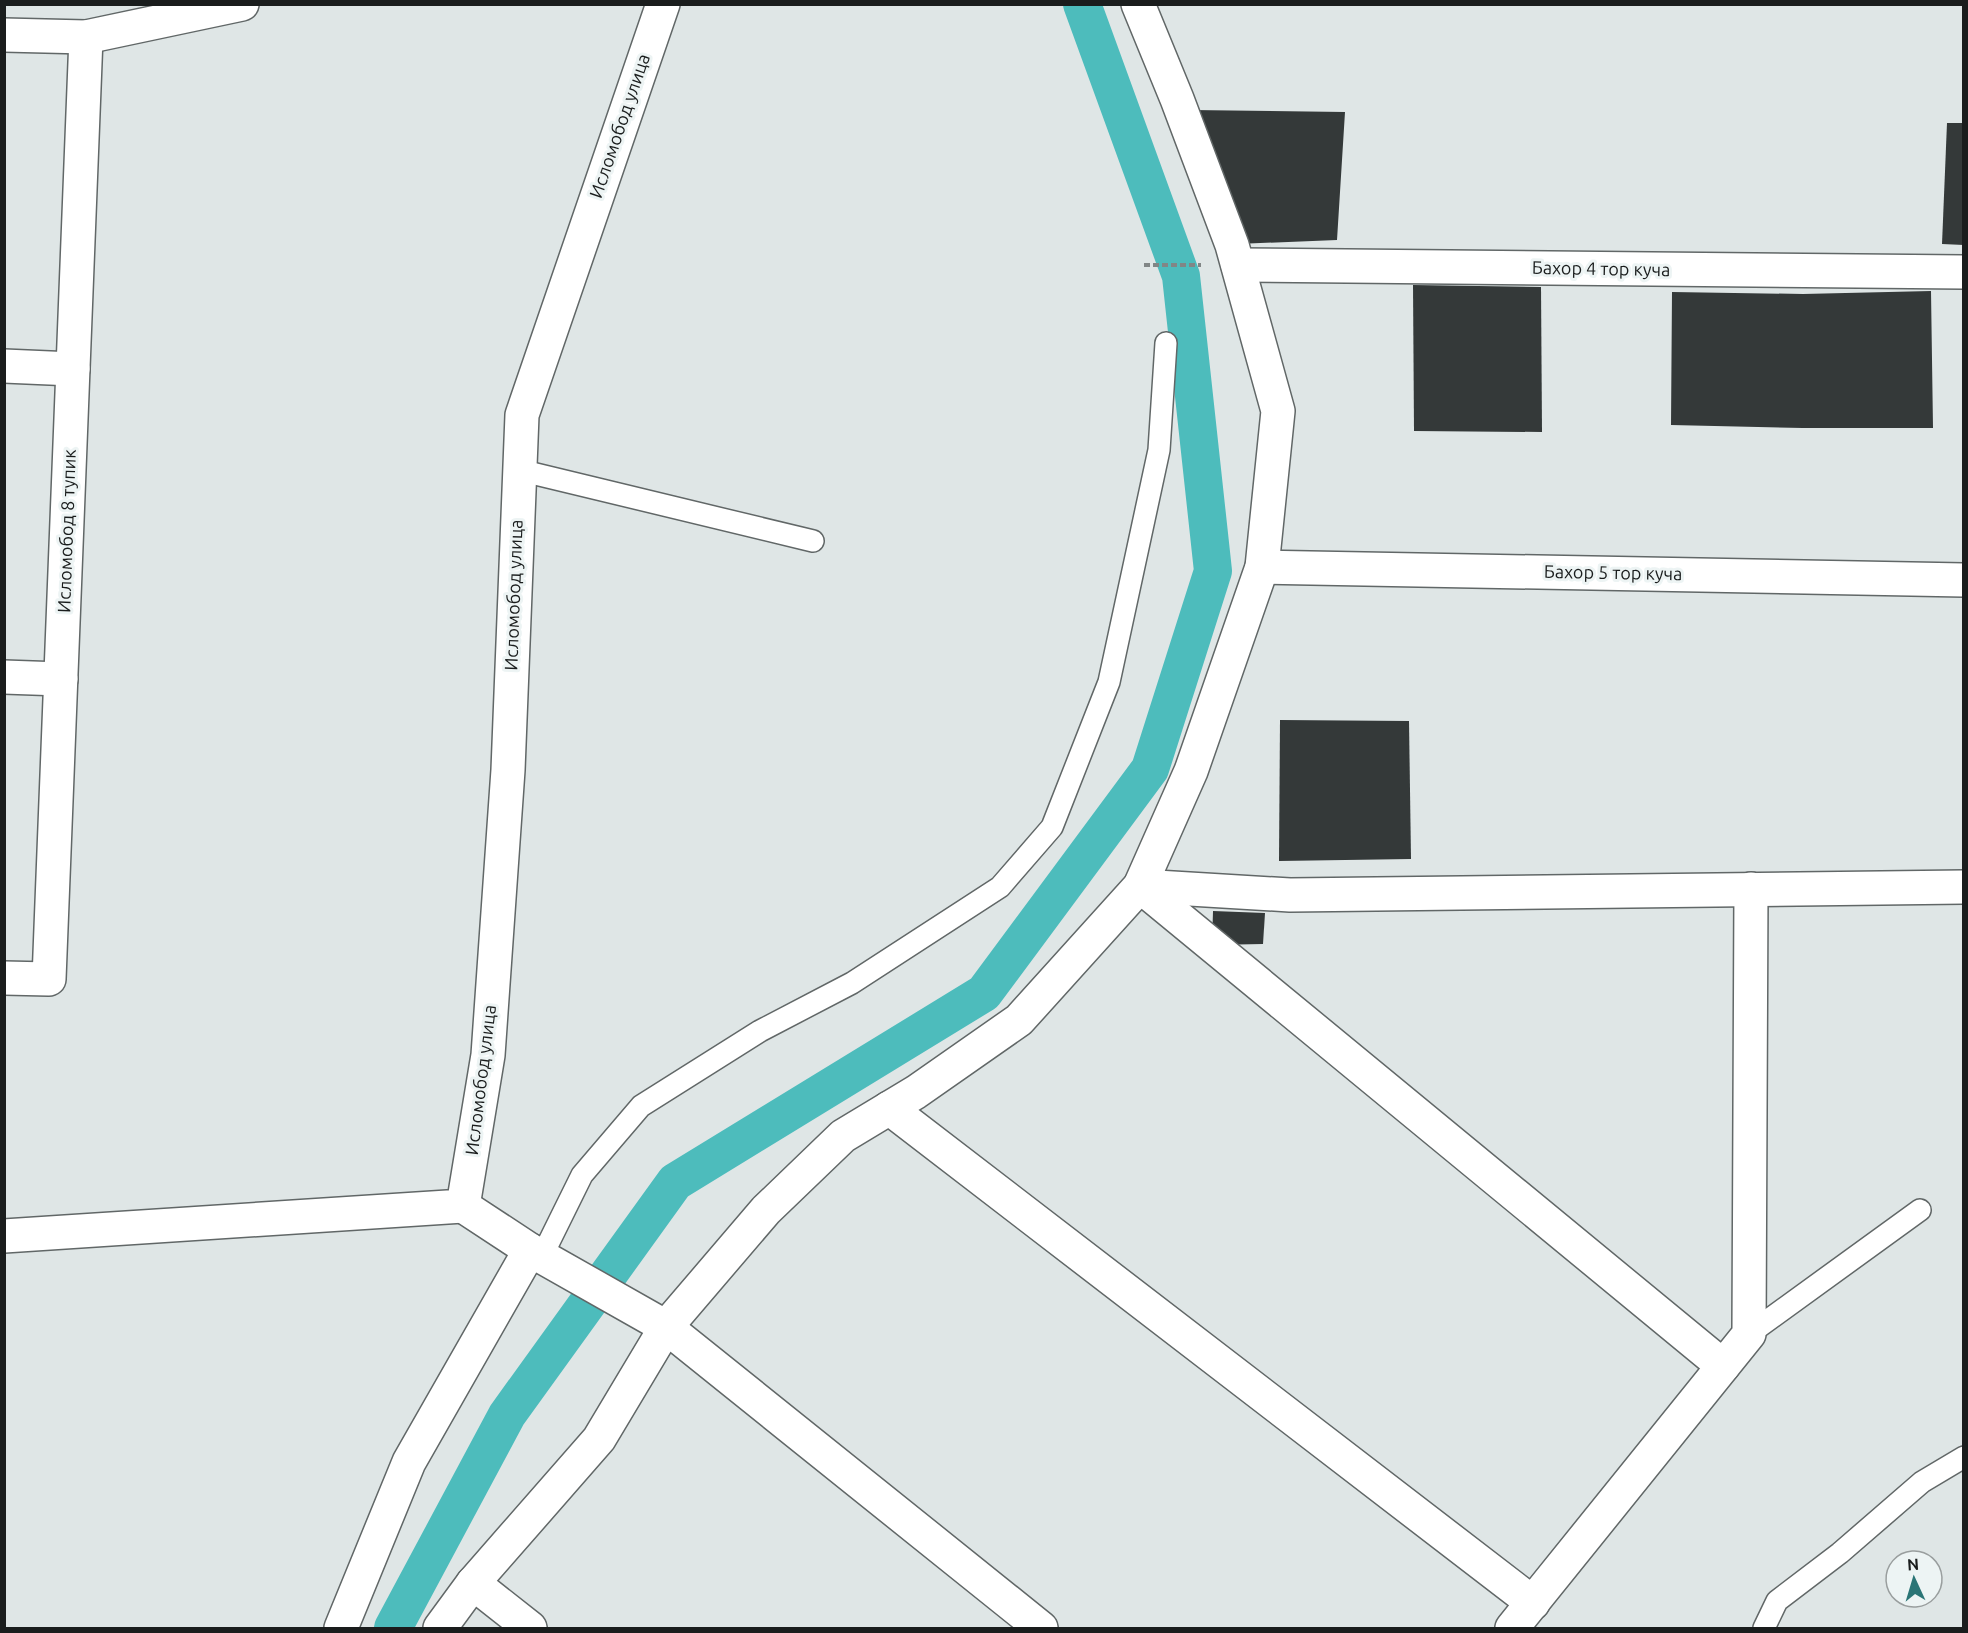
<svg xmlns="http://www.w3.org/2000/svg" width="1968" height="1633" viewBox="0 0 1968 1633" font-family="Ubuntu,sans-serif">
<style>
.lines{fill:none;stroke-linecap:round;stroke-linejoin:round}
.canal{stroke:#4dbcbc;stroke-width:38}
.building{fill:#343939}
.service-casing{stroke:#616767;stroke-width:24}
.minor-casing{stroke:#616767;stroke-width:36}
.tertiary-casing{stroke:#616767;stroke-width:36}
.path{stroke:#818686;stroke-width:4;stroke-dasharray:6 3;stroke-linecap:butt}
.service{stroke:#fff;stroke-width:21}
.minor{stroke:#fff;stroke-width:33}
.tertiary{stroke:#fff;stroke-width:33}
.labels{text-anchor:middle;stroke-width:6;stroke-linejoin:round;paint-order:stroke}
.street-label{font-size:18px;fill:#1a1d1d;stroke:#edf4f4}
</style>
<rect width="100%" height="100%" fill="#dfe6e6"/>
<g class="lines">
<!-- canal -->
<polyline class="canal" points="393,1628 507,1415 675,1182 984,993 1150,769 1213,571 1181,276 1082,4"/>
</g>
<!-- building -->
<g class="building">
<polygon points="1191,110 1345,112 1337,240 1237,244"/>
<polygon points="1947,123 1964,123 1964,245 1942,244"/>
<polygon points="1413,285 1541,287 1542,432 1414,431"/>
<polygon points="1931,291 1933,428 1803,428 1671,425 1672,292 1803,294"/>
<polygon points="1280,720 1409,721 1411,859 1279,861"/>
<polygon points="1213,911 1265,913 1263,944 1212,945"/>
</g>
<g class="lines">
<defs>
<g id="service">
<polyline points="519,470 813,541"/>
<polyline points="542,1256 582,1175 641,1106 760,1031 852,983 1000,887 1052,827 1109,682 1159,450 1166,343"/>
<polyline points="1749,1334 1920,1210"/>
<polyline points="1764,1628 1777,1601 1840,1553 1922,1482 1964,1457"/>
</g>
<g id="minor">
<polyline points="4,35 86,37 242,4"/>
<polyline points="1238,265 1964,272"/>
<polyline points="4,366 73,369"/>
<polyline points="1262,567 1964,580"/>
<polyline points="4,677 61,679"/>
<polyline points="1140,886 1290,895 1964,887"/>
<polyline points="1140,886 1723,1366"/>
<polyline points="4,978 49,979 86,37"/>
<polyline points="889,1108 1533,1603"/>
<polyline points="530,1250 666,1327 1041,1628"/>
<polyline points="473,1583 530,1628"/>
<polyline points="341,1628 409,1462 530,1250 463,1206"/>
<polyline points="440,1628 473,1583 599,1439 666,1327 766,1210 843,1136 916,1092 1019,1020 1140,886 1191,771 1262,567 1278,411 1232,245 1177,99 1138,4"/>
<polyline points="1512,1628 1749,1334 1751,889"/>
</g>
<polyline id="tertiary" points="4,1236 463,1206 488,1055 508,770 522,415 663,4"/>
</defs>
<!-- service casing -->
<use href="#service" class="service-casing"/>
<!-- minor casing -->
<use href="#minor" class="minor-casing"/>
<!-- tertiary casing -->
<use href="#tertiary" class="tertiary-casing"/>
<!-- path -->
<polyline class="path" points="1144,265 1201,265"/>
<!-- service -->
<use href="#service" class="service"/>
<!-- minor -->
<use href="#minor" class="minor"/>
<!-- tertiary -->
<use href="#tertiary" class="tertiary"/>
</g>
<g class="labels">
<!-- street labels -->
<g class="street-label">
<text transform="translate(620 126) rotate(-71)" y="6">Исломобод улица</text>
<text transform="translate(1601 269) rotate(1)" y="6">Бахор 4 тор куча</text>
<text transform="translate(67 531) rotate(-88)" y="6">Исломобод 8 тупик</text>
<text transform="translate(1613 573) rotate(1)" y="6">Бахор 5 тор куча</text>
<text transform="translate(514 595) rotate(-88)" y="6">Исломобод улица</text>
<text transform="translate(481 1080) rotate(-83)" y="6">Исломобод улица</text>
</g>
</g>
<!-- border -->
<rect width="1968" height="1633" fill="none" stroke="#1a1d1d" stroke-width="12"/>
<!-- north arrow -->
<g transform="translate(1914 1579) rotate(356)"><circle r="28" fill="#edf4f4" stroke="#999e9e" stroke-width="1.5"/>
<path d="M0-4.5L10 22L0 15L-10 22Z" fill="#2b7576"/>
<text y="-9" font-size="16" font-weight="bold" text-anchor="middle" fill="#1a1d1d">N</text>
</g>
</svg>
